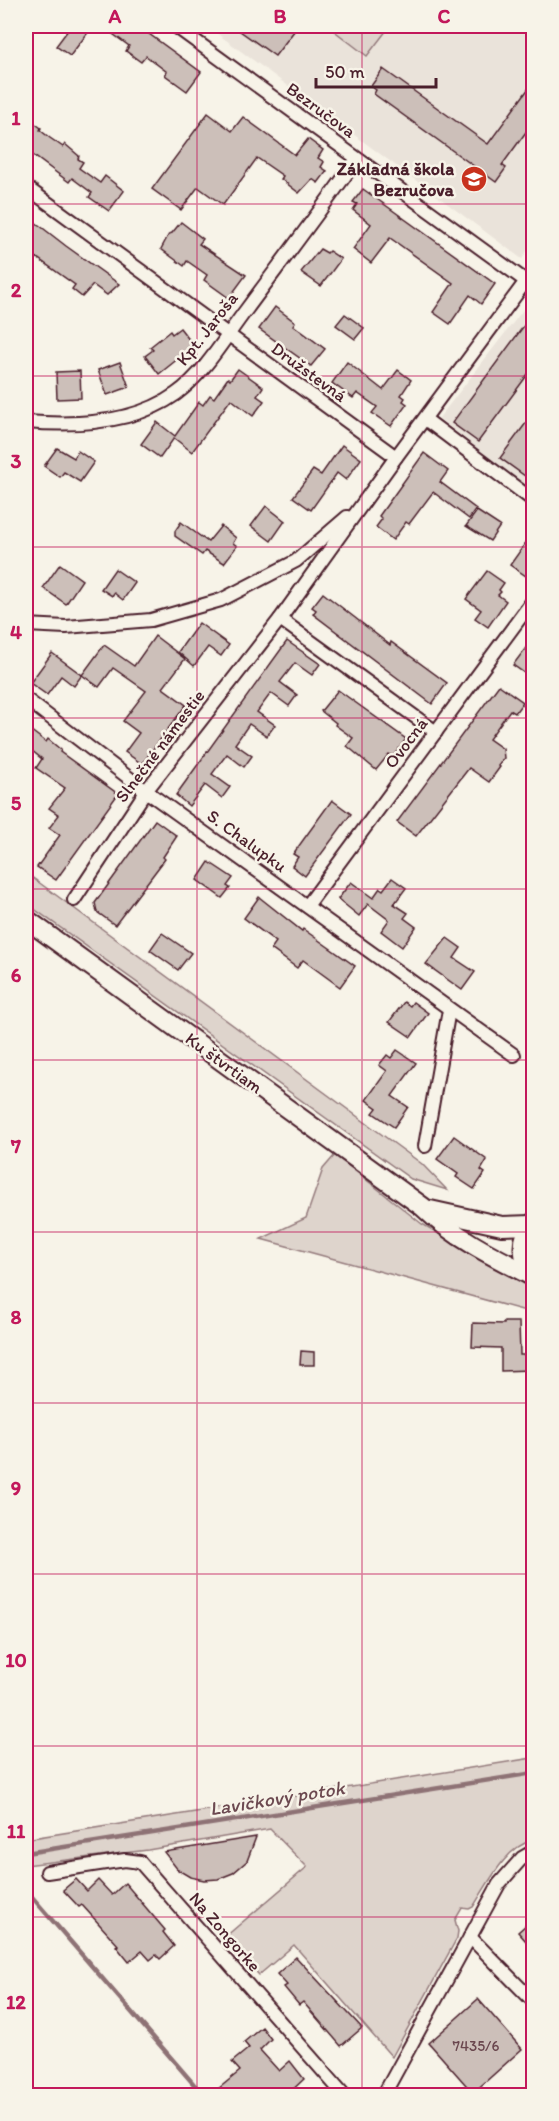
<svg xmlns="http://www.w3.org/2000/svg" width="559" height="2121" viewBox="0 0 559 2121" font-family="Itim,sans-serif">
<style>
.built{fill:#eae3da}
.green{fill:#ded4cc;stroke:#947a7c;stroke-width:1.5}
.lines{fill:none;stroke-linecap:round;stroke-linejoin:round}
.stream{stroke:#8e7275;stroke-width:4.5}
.building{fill:#ccbfb9;stroke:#4a1f2b;stroke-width:1.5}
.street-casing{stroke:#4a1f2b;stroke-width:16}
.secondary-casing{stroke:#4a1f2b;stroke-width:22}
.street{stroke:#f7f3e8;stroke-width:12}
.secondary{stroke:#f7f3e8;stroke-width:18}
.grid{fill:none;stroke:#c2185b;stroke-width:1.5;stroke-opacity:0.55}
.labels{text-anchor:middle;stroke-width:5;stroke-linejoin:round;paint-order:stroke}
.number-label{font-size:15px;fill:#6a474e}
.street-label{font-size:18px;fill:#4a1f2b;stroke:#f7f3e8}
.poi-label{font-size:18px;font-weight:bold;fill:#4a1f2b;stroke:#f7f3e8;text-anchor:end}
.water-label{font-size:20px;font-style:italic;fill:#6c4950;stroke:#f7f3e8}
.neatline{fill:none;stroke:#c2185b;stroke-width:2}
.grid-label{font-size:20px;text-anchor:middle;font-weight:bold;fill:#c2185b}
</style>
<rect width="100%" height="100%" fill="#f7f3e8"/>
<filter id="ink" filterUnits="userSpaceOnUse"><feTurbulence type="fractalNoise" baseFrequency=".0167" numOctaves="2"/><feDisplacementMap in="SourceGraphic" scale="12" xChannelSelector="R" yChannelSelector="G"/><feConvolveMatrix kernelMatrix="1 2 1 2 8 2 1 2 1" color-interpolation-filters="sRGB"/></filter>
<g filter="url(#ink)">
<!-- built -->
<g class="built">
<polygon points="207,26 533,26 533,242 522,259"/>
<polygon points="530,301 533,304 533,492 439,418"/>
</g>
<!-- green -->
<g class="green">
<polygon points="328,26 390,26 367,56"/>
<polygon points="26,873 422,1164 447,1190 411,1179 26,903"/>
<polygon points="335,1155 422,1224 533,1289 533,1313 261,1239 306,1218 323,1169"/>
<path d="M533,1758V1840C505,1847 488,1884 473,1907L469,1909L462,1908L455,1920L458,1931L457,1938L392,2057L294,1945L259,1975L225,1937L307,1867L270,1829L148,1850L26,1865V1839Z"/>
</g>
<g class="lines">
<!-- stream -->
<g class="stream">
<polyline points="26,1853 534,1773"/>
<polyline points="26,1890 204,2096"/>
</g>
</g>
<!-- building -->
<g class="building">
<polygon points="71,26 93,26 70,56 56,46"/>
<polygon points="102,26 138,26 201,72 187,91 165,75 167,72 146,56 141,62 126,51 129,46"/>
<polygon points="233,26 298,26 275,56"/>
<polygon points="383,69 488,144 534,81 534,121 502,165 506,168 496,182 374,94 376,90 371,86"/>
<polygon points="208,113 232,131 243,117 295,155 308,139 323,150 318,158 324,162 321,167 327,171 318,183 312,179 299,193 281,179 283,176 257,158 223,205 198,187 181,210 152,189"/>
<polygon points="26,117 41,128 40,130 50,138 63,147 65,144 79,156 78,159 83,162 79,168 100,183 105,176 124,191 109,211 89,197 92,193 72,178 69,182 26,150"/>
<polygon points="363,189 495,284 481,304 470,295 450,324 433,312 453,283 390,238 371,263 353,249 371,224 353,210 357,204 353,202"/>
<polygon points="26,215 66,246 119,284 107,295 93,285 82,297 72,289 75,285 26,250"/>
<polygon points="181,222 203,239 199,244 246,275 229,298 204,280 207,275 187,261 184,266 161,249 169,234 172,233"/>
<polygon points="320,249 327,253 329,251 341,259 321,286 301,272"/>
<polygon points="275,307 295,322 293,325 325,349 311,366 259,329"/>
<polygon points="534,312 534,366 478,442 452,423"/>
<polygon points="345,314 364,328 355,339 336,325"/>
<polygon points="180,328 194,346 159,374 145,356 153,350 150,347 170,331 172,334"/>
<polygon points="120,362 129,387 107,395 98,370"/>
<polygon points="347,362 383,390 398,370 411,380 401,395 405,398 403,401 407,404 391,426 372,413 377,407 357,393 353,398 332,383"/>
<polygon points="238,369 263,387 257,396 264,401 253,416 231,399 192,452 174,438 160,458 141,444 157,422 175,436 199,402 203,405 210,395 214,398 228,378 230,380"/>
<polygon points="80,371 81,398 57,399 56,372"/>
<polygon points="526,423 534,428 534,465 525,476 500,458"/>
<polygon points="342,445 361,459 346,480 337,473 311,510 293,497 313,470 321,475"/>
<polygon points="57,448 74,458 78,451 94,462 80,482 64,472 60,477 44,466"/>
<polygon points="424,453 448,471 440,482 476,509 469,519 433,492 409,524 406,522 393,540 376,527 382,519 379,516"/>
<polygon points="266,506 285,521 271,541 251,526"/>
<polygon points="477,511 500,526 490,541 466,526"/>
<polygon points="181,522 208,542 221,526 236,538 233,543 237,546 224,563 205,551 202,555 175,536 175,531"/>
<polygon points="534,531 534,565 526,576 510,565"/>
<polygon points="60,564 82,580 66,604 43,588"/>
<polygon points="115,569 135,583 123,600 114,593 112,596 101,589"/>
<polygon points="487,571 504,583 499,590 501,592 498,595 506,601 488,627 475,618 481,610 466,599"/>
<polygon points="323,593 390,645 391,642 447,683 432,704 313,614 316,610 312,607"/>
<polygon points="199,623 229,645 221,656 208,647 194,666 178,652"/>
<polygon points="155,636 185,659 163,688 186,705 142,764 125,752 139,733 123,721 146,691 113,668 99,687 82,675 104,645 134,666"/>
<polygon points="534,637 534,680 513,665"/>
<polygon points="287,641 320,664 312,675 295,663 280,682 297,695 289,706 271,693 257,712 275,725 267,736 249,724 235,744 252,756 244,767 227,754 212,774 230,787 222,798 205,785 189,806 176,795"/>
<polygon points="52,653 82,675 74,686 61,676 47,695 30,683"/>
<polygon points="499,685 523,702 515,713 510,710 489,739 503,749 504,758 498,766 500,767 489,782 469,768 416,836 397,822"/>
<polygon points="338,690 406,739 393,757 389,754 376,770 347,746 353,738 335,725 336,723 321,711"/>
<polygon points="26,727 46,742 48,739 61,750 60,752 118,794 56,880 37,867 60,835 49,828 59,815 49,808 65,788 36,768 42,759 26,746"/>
<polygon points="332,800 351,814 305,876 292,866 298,857 293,854"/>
<polygon points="155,820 177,836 163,857 165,859 115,925 97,912 95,903"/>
<polygon points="209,862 233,878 227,886 230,888 222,898 197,880"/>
<polygon points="392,878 406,888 394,904 408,913 404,918 416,927 402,947 381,931 389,920 368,904 359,916 338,899 351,882 373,898 380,888 383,890"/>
<polygon points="259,897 302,931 303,929 355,966 340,987 303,960 297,968 271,949 276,942 244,918"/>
<polygon points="162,933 191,953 178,970 150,950"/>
<polygon points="447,938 461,948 454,958 475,972 462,990 426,964"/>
<polygon points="404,1002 410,1006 413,1002 428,1013 411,1037 389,1022"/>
<polygon points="397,1050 416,1063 392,1096 408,1107 394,1127 373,1113 377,1108 366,1100 387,1071 379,1065 387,1055 391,1058"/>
<polygon points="454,1136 487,1160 481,1170 485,1173 474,1189 456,1177 458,1174 437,1159"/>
<polygon points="504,1322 519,1322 520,1355 530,1355 530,1370 501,1371 501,1348 472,1347 473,1323 504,1324"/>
<polygon points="301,1351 314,1352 314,1365 300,1365"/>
<polygon points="256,1837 247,1861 233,1873 218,1879 204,1880 190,1877 178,1870 164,1852"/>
<polygon points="76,1879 87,1891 98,1880 112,1895 125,1883 165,1930 163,1932 174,1946 160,1959 156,1955 150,1960 142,1951 129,1962 116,1946 118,1945 82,1905 79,1907 63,1890"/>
<polygon points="534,1918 534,1950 518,1932"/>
<polygon points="296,1957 362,2028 341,2046 303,2002 299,2005 284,1987 287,1985 277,1974"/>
<polygon points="478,1999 522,2049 473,2093 429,2043"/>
<polygon points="262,2027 271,2039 260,2050 279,2071 290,2061 304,2079 286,2096 224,2096 218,2089 240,2071 232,2062 249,2048 244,2042"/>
</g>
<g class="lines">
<defs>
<g id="street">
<polyline points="175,26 534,287"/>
<polyline points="26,187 396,457"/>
<polyline points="425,419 534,501"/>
<path d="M26,422C75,426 134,424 176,394C205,373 224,339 246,310C283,260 321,210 357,159"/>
<polyline points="280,619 436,732"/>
<polyline points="26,625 66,627 151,620 221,600 296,561 347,517"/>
<polyline points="26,699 146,791 514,1055"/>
<polyline points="74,900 146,791 280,619 396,457 526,281"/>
<polyline points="307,906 534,599"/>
<polyline points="425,1146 449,1010"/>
<polyline points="47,1872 125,1860 140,1862 345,2096"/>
<polyline points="470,1937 534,2002"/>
<polyline points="383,2096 499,1884 522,1858 534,1851"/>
</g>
<g id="secondary">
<path d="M26,919L423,1207C455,1238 494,1257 534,1277"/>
<polyline points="430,1210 502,1226 531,1225"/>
<path d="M534,1222C519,1239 521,1258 534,1275"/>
</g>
</defs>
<!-- street casing -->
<use href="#street" class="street-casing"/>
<!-- secondary casing -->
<use href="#secondary" class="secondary-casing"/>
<!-- street -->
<use href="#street" class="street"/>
<!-- secondary -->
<use href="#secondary" class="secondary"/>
</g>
</g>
<!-- grid -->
<path class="grid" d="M197,26V2096M362,26V2096M26,204H534M26,376H534M26,547H534M26,718H534M26,889H534M26,1060H534M26,1232H534M26,1403H534M26,1574H534M26,1746H534M26,1917H534"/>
<!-- icons -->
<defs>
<symbol id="school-disc" viewBox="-11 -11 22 22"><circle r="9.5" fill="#c8321e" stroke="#f7f3e8"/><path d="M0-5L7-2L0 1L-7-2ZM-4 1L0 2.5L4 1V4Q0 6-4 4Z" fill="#fff"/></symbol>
</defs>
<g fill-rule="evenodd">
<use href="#school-disc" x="459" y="164" width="30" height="30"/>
</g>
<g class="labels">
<!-- number labels -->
<g class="number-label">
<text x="476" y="2051">7435/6</text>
</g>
<!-- street labels -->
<g class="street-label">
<text transform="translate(321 110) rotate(36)" y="6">Bezručova</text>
<text transform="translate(207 329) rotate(-52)" y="6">Kpt. Jaroša</text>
<text transform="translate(309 372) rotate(36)" y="6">Družstevná</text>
<text transform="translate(406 743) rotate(-53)" y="6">Ovocná</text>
<text transform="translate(160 746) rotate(-53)" y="6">Slnečné námestie</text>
<text transform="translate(247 841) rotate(36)" y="6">S. Chalupku</text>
<text transform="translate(224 1063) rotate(36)" y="6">Ku štvrtiam</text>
<text transform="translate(225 1932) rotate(49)" y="6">Na Zongorke</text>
</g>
<!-- poi labels -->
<g class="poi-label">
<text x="454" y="175">Základná škola<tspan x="454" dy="21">Bezručova</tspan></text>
</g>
<!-- water labels -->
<g class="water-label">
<text transform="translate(277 1798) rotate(-9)" y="7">Lavičkový potok</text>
</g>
</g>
<!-- margin -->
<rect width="559" height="2121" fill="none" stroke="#f7f3e8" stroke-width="66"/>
<!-- scale -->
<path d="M316 78v9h120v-9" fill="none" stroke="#4a1f2b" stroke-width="3"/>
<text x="325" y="78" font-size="18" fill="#4a1f2b" stroke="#f7f3e8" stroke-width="4.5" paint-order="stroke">50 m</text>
<rect x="33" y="33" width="493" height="2055" class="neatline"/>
<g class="grid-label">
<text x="115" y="23">A</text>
<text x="280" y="23">B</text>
<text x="444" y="23">C</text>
<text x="16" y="125">1</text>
<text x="16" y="297">2</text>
<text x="16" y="468">3</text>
<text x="16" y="639">4</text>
<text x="16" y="810">5</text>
<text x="16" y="982">6</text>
<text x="16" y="1153">7</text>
<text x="16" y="1324">8</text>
<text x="16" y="1495">9</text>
<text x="16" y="1667">10</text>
<text x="16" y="1838">11</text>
<text x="16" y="2009">12</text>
</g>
</svg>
